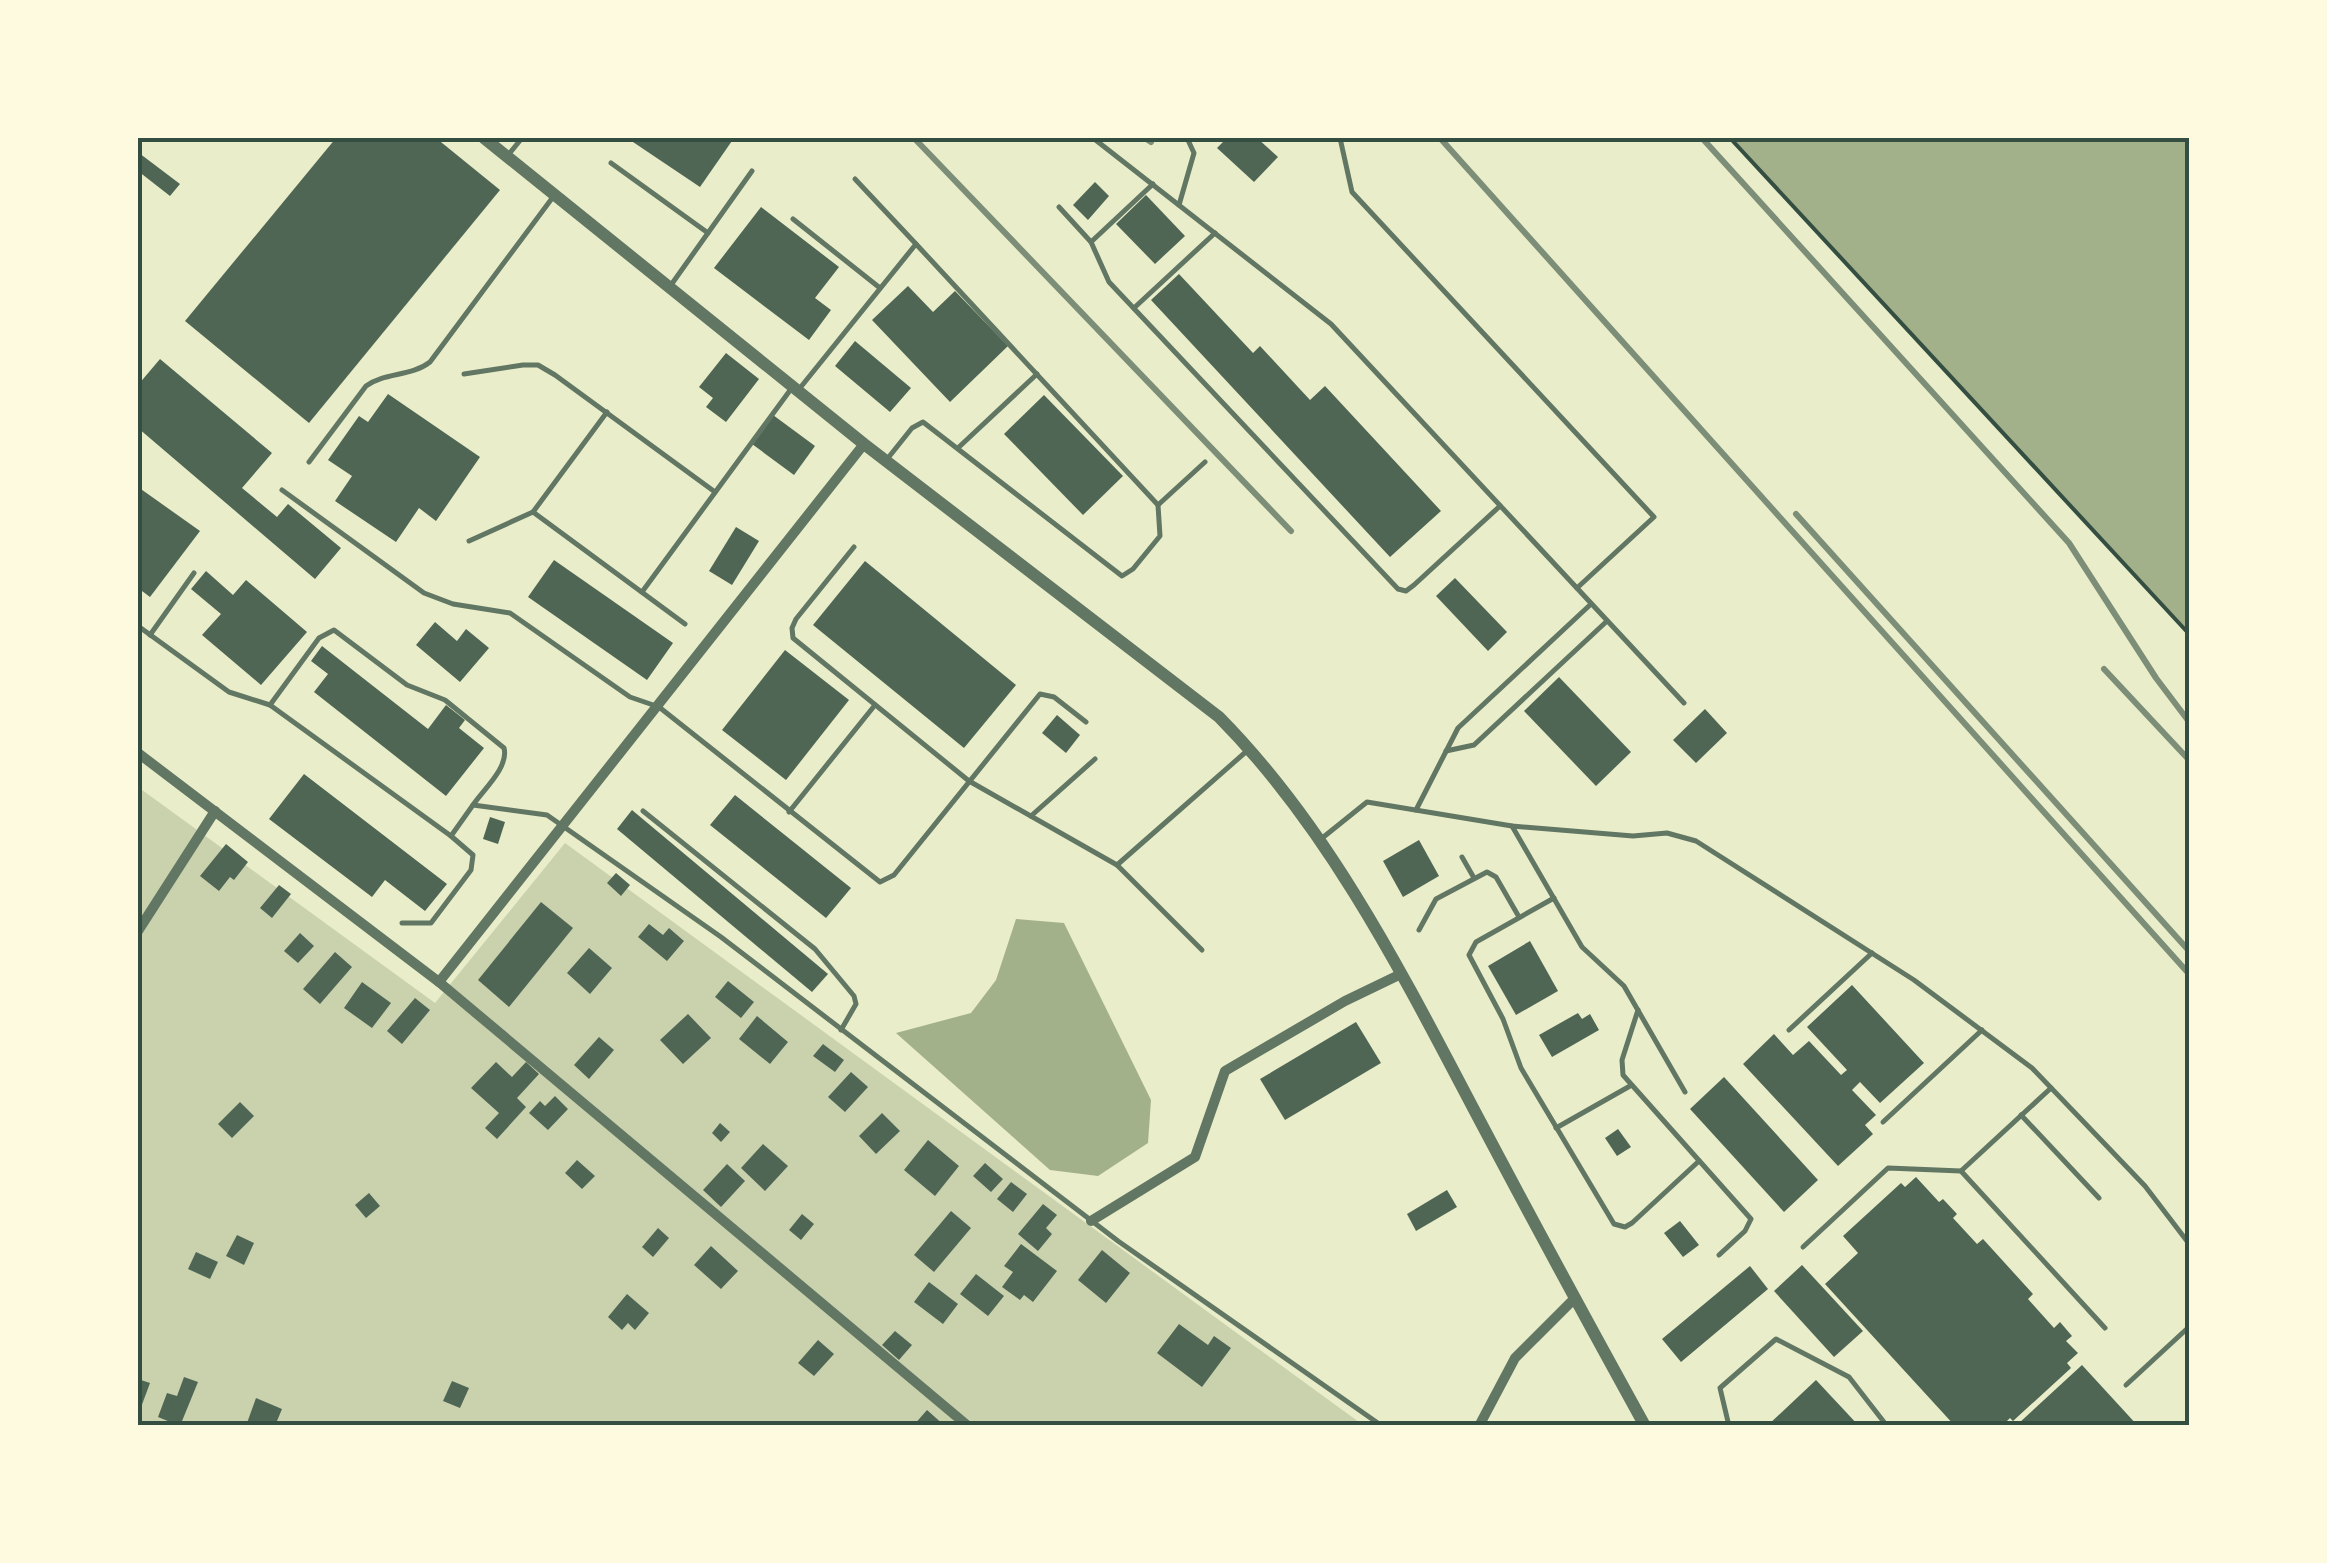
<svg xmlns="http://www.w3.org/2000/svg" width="2327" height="1563" viewBox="0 0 2327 1563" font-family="'IBM Plex Sans',sans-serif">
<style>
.green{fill:#cad2ad}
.water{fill:#a3b18a}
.building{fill:#4f6655}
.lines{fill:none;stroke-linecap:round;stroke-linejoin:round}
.path{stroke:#344e41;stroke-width:4}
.service{stroke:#617663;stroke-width:5}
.minor{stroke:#617663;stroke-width:10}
.tertiary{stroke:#617663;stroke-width:12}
.rail{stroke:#7c8e77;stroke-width:6}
.neatline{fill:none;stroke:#344e41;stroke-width:4}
</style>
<rect width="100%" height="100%" fill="#e9edc9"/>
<!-- green -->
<polygon class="green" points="138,787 435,1003 565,843 1363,1425 138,1425"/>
<!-- water -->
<g class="water">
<polygon points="1730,138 2189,138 2189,635"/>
<polygon points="1016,919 1064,923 1151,1100 1148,1143 1098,1176 1050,1170 896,1033 971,1013 996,980"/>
</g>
<!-- building -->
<g class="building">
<polygon points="336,138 436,138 500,190 309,423 185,321"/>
<polygon points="627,138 734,138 700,187"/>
<polygon points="1227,138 1257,138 1278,157 1254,182 1217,148"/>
<polygon points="139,153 180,184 170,196 138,171"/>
<polygon points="1095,182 1109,196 1088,220 1073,205"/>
<polygon points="1146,195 1185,236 1155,264 1116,224"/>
<polygon points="761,207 839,267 815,298 831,310 809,340 714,268"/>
<polygon points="1179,274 1253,353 1260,346 1310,400 1325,386 1441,511 1390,557 1151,300"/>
<polygon points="908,286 933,312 955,291 1008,346 950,402 872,320"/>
<polygon points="855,341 911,388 890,412 835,366"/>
<polygon points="726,353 759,379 726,422 706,407 713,398 699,387"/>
<polygon points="160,359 272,453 242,488 277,517 288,504 341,548 315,579 138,428 138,385"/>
<polygon points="388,394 480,457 436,521 419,508 396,542 335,501 352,476 328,460 359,416 368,422"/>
<polygon points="1044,395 1123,476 1083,515 1004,434"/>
<polygon points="773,415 815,446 794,475 752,444"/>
<polygon points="138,487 200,531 150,597 138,588"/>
<polygon points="736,527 759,541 732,585 709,571"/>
<polygon points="554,560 673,643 647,680 528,597"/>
<polygon points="865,561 1016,685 964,748 813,625"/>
<polygon points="206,571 233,595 246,580 307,632 261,685 202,635 221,614 191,589"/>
<polygon points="1455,578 1507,632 1488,651 1436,596"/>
<polygon points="435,622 457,641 466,629 489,648 460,682 416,645"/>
<polygon points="322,646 428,729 446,705 465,720 459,728 484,748 446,796 314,692 328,674 311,661"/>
<polygon points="785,650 849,700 786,780 722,730"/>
<polygon points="1559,677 1631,752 1596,786 1524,711"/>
<polygon points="1705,709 1727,733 1696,763 1673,740"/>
<polygon points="1057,715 1080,735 1066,753 1042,733"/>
<polygon points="304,774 447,884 425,911 385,880 372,897 269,819"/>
<polygon points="735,795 851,888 826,918 710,825"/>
<polygon points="632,810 828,974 812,992 617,829"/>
<polygon points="490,817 505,822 498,844 483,839"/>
<polygon points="1419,840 1439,876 1403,897 1383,861"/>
<polygon points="226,844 248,862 234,880 230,877 219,891 200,876"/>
<polygon points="616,873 630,885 621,896 607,883"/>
<polygon points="279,885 291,894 272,918 260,908"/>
<polygon points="541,902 573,928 509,1007 478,980"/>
<polygon points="649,924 663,935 669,928 684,941 667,961 638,937"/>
<polygon points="300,933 314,946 298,963 284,951"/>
<polygon points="1530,941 1558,991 1516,1015 1488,966"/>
<polygon points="589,948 612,968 590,994 567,973"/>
<polygon points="335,952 352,967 320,1004 303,989"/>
<polygon points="728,981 754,1002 741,1018 715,997"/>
<polygon points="362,982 391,1003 372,1028 344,1008"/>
<polygon points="1852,985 1924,1063 1880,1103 1860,1082 1852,1090 1876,1115 1865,1125 1873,1134 1838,1166 1743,1064 1774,1034 1793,1055 1809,1041 1841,1075 1847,1070 1807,1027"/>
<polygon points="415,998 430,1010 402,1044 387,1031"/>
<polygon points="1578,1013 1582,1019 1590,1014 1599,1030 1552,1057 1539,1035"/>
<polygon points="688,1014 711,1038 683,1064 660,1040"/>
<polygon points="757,1016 788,1042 770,1064 739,1039"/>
<polygon points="1356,1022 1381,1063 1285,1120 1260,1079"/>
<polygon points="599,1037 614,1050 589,1079 574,1065"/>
<polygon points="823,1044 844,1060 835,1072 813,1056"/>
<polygon points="496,1062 512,1077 526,1062 539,1074 517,1098 526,1107 497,1139 485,1128 499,1113 471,1088"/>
<polygon points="851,1072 868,1087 845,1112 828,1097"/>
<polygon points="1724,1077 1818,1180 1784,1212 1690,1109"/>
<polygon points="555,1096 568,1109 548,1130 529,1113 540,1101 545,1106"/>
<polygon points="240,1102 254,1116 232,1138 218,1124"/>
<polygon points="882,1113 900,1131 876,1154 859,1136"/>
<polygon points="720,1123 730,1132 721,1142 712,1133"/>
<polygon points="1618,1129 1631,1147 1617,1156 1605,1138"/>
<polygon points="928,1140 959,1166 935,1196 904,1170"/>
<polygon points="763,1144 788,1166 765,1191 741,1168"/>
<polygon points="577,1160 595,1176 582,1189 565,1173"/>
<polygon points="985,1163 1003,1179 991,1192 973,1176"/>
<polygon points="727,1164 745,1181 721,1207 703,1190"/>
<polygon points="1916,1177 1939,1202 1943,1199 1957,1214 1953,1218 1977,1244 1983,1239 2033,1294 2028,1299 2054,1328 2060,1322 2072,1336 2066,1341 2078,1353 2067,1363 2071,1368 2013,1421 2010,1418 2002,1426 1955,1426 1825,1284 1858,1253 1843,1236 1901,1183 1905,1187"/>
<polygon points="1011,1182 1027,1194 1013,1212 997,1199"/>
<polygon points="1447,1190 1457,1207 1416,1231 1407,1214"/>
<polygon points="369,1193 380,1206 366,1218 355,1205"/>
<polygon points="1043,1204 1057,1215 1046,1228 1052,1234 1038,1251 1018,1234"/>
<polygon points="951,1211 971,1228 934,1272 914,1255"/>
<polygon points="802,1214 814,1224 801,1240 789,1230"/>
<polygon points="1680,1221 1699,1245 1683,1257 1664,1233"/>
<polygon points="658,1228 669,1238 653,1257 642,1247"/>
<polygon points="237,1235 254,1243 244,1265 226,1256"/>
<polygon points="1021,1244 1057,1271 1033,1302 1024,1295 1020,1300 1002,1287 1013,1272 1004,1266"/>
<polygon points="711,1246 738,1271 721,1289 694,1265"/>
<polygon points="1102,1250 1130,1273 1106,1303 1078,1280"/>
<polygon points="196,1252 218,1262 210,1279 188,1269"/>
<polygon points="1802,1265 1863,1331 1834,1357 1774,1291"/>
<polygon points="1750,1266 1768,1289 1681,1362 1662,1339"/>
<polygon points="976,1274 1004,1296 988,1316 960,1294"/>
<polygon points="929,1282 958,1304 943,1324 914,1302"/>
<polygon points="627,1294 649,1313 635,1330 628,1323 622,1330 608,1317"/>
<polygon points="1179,1324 1208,1345 1214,1336 1231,1348 1202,1387 1157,1353"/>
<polygon points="895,1331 912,1345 899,1360 882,1345"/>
<polygon points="818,1340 834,1354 814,1376 798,1363"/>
<polygon points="2082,1365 2138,1426 2021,1426 2019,1423"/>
<polygon points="184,1377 198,1382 180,1426 158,1417 167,1393 177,1396"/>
<polygon points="138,1379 150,1383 140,1410 138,1409"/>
<polygon points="1816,1380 1859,1426 1767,1426"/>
<polygon points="452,1381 469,1388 460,1408 443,1401"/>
<polygon points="256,1398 282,1409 277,1421 288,1426 247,1423"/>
<polygon points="927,1410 945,1426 913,1426"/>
</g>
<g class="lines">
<!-- path -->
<polyline class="path" points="1730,138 2190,635"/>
<!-- service -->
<g class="service">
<polyline points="1093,138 1331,324 1684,703"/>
<polyline points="1340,138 1352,192 1654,517 1577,588"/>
<polyline points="509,154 522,138"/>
<polyline points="611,163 708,233"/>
<polyline points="855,179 916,244"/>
<polyline points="1179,205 1194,153 1187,138"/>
<polyline points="1059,207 1091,242 1109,282 1398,589 1406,591 1414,585 1500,506"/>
<polyline points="793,219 880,288"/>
<polyline points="1091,242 1153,184"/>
<polyline points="671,285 752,171"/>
<polyline points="1134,308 1215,233"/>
<polyline points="464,374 523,365 538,365 555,375 715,492"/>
<polyline points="800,388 916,244 1158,505 1205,462"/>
<polyline points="959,447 1037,374"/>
<polyline points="888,458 912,428 923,422 1122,576 1133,569 1160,536 1158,505"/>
<path d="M309,462L366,386C385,372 411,377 430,362L553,197"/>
<polyline points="282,490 424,593 453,604 510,613 630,697 659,707 880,882 894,875 1040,694 1054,697 1086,722"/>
<polyline points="533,512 685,624"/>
<polyline points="469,541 533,512 607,412"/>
<polyline points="854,547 796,619 792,628 793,638 969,781 1117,865 1248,750"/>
<polyline points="642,592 791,389"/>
<polyline points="138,626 229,692 270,705 451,836"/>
<polyline points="150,635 194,573"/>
<path d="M270,705L319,638L334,630L407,685L445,700L504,748C509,767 484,789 473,805"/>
<polyline points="1446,751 1474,745 1607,621"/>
<polyline points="1416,810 1458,728 1591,604"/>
<polyline points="643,811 815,949 854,996 856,1004 841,1030"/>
<polyline points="789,812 875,705"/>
<polyline points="1031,816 1095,759"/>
<polyline points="1512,826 1582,947 1624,986 1685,1092"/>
<polyline points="1321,839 1367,802 1512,826 1633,836 1667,833 1696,841 1914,980 2032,1068 2145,1186 2190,1245"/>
<polyline points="1462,857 1474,878"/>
<polyline points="1117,865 1202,950"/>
<polyline points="1554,898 1476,942 1469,955 1503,1019 1521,1068 1614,1224 1625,1227 1632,1223 1699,1161"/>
<polyline points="402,923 431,923 471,870 473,855 451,836 473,805 547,815 721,937 1118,1241 1382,1426"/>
<polyline points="1419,930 1436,899 1487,872 1496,877 1519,917"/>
<polyline points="1638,1010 1622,1060 1623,1075 1751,1219 1745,1231 1719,1255"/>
<polyline points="1789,1030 1872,953"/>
<polyline points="2051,1088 1961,1171 2105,1328"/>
<polyline points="2021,1115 2099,1198"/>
<polyline points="1883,1122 1982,1030"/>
<polyline points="1556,1128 1630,1086"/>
<polyline points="1803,1247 1888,1168 1961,1171"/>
<polyline points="2126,1385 2190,1326"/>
<polyline points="1729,1426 1720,1388 1776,1339 1849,1377 1887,1426"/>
</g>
<!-- minor -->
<g class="minor">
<polyline points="138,753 439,982 968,1426"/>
<polyline points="138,931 215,811"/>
<polyline points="439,982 864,444"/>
<polyline points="1091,1221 1195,1157 1225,1071 1345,1001 1401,974"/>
<polyline points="138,1425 139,1426"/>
<polyline points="1479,1426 1515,1358 1574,1299"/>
</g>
<!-- tertiary -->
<path class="tertiary" d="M484,138L864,444L1219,717C1327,826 1400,969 1471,1104C1528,1212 1586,1319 1645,1426"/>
<!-- rail -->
<g class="rail">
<polyline points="914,138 1291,531"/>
<polyline points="1145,138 1151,142"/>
<polyline points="1440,138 2190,975"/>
<polyline points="1702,138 2069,543 2156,678 2190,723"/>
<polyline points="1796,514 2190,952"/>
<polyline points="2104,669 2190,761"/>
</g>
</g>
<!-- border -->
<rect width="2327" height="1563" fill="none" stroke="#fefae0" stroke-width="280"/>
<rect x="140" y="140" width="2047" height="1283" class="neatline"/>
</svg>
